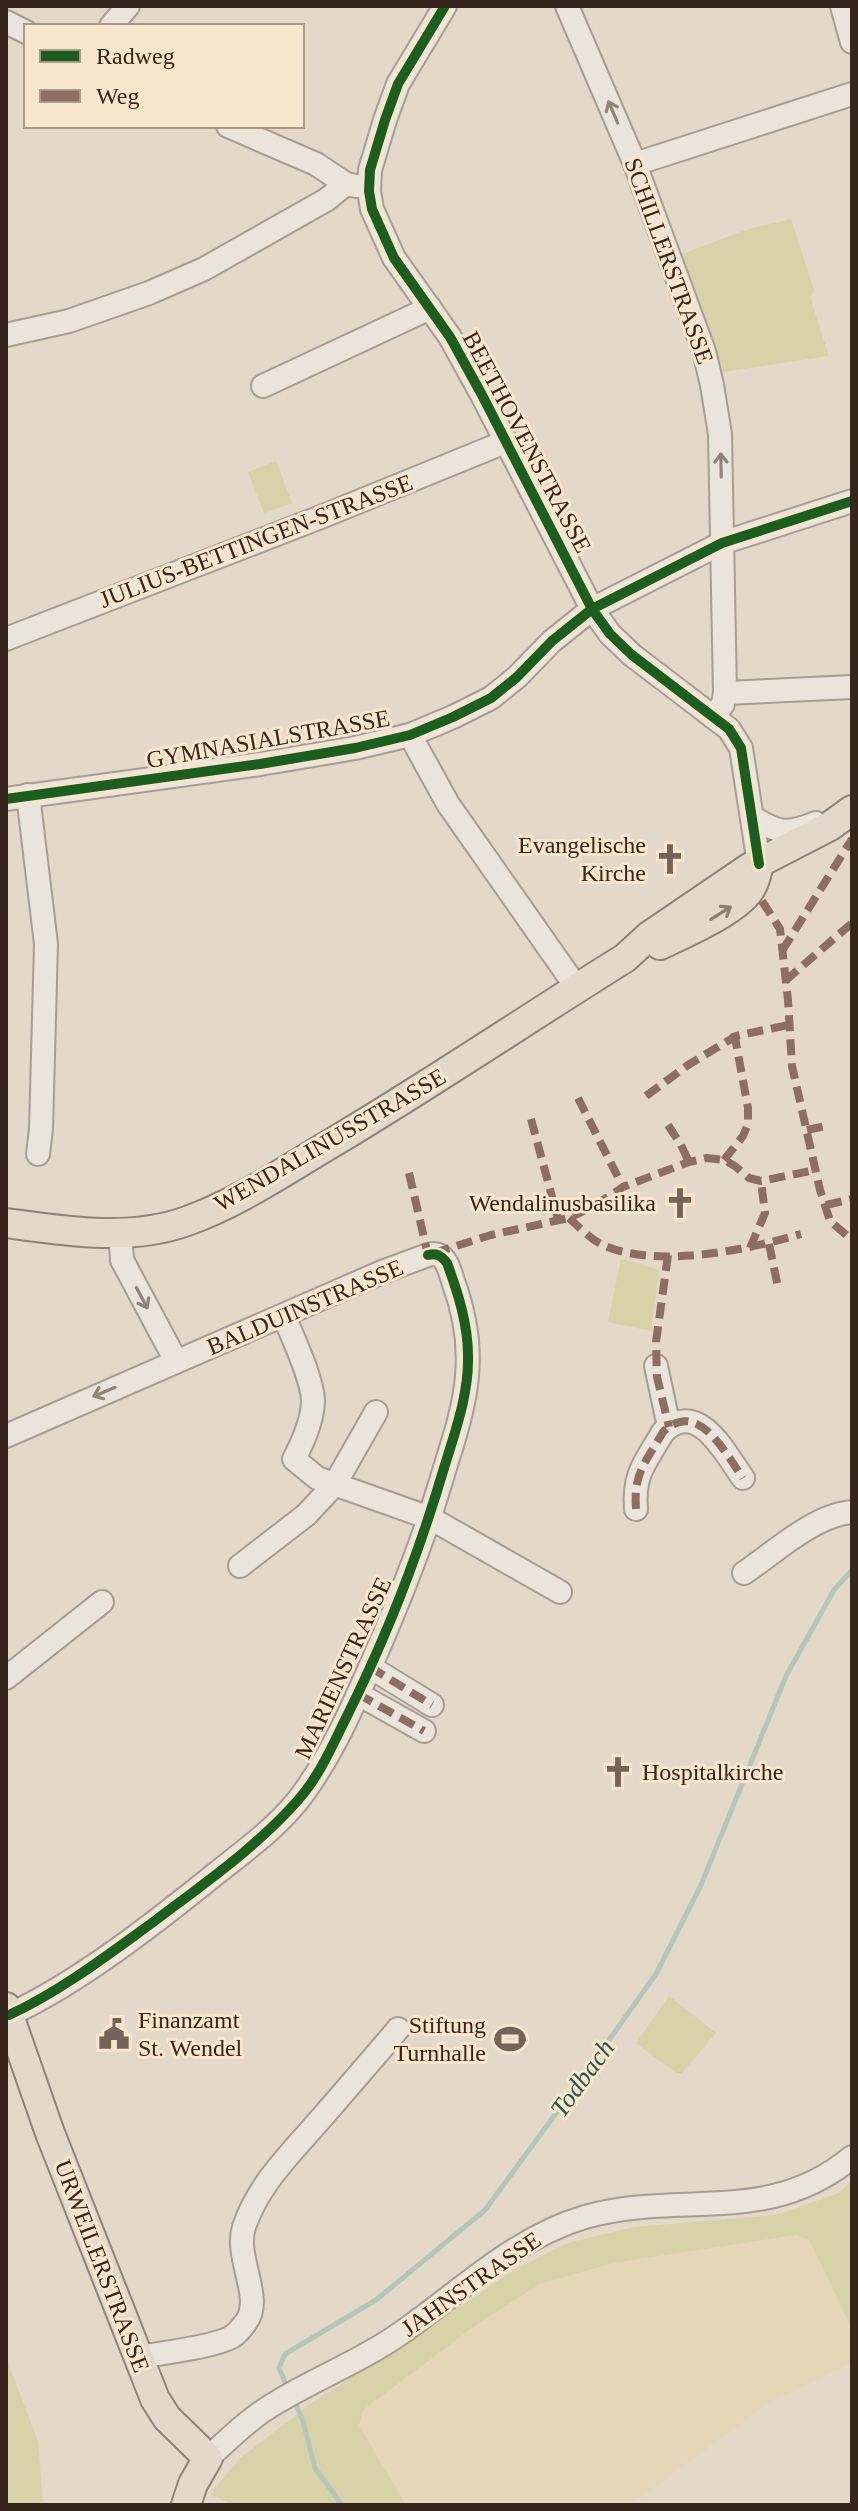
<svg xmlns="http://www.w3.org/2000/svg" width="858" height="2511" viewBox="0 0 858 2511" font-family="Georgia,serif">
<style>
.farmland{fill:#e5d6b7}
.green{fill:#d8d2a9}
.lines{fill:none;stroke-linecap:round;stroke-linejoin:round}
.stream{stroke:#b4c7b9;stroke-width:5}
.minor-casing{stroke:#a89d92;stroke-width:26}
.major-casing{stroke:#8e8379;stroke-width:32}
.minor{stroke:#ebe4da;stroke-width:22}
.major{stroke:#e3d9cb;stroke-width:28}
.quiet{stroke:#8d6e63;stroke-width:8;stroke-dasharray:16 8;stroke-linecap:butt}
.cycleway-casing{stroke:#f7e6cc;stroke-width:15}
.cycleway{stroke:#1b5e20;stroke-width:10}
.oneway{stroke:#90847a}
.oneway2{stroke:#8c7f73}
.labels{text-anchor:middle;stroke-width:6;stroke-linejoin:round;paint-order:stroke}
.street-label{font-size:24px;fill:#36251b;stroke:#f7e6cc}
.poi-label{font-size:24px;fill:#36251b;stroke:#f7e6cc;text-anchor:end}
.water-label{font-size:26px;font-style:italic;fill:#29574f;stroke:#f7e6cc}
</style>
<rect width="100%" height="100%" fill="#e4d8c8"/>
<!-- farmland -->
<polygon class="farmland" points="796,2235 809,2240 852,2328 852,2363 770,2402 633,2503 406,2505 359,2425 362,2410 479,2323 539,2284 613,2263"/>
<!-- green -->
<g class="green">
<polygon points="791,219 814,290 810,297 829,356 723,372 714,340 682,254 749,229"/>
<polygon points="276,461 292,503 264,513 248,472"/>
<polygon points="621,1259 657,1269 659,1272 651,1331 608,1322"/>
<polygon points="669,1996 716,2033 682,2073 676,2073 636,2043"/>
<polygon points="852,2180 852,2328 809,2240 796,2235 613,2263 540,2284 479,2323 363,2410 359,2425 406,2505 232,2505 210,2494 239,2459 313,2402 413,2339 514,2270 567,2243 634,2227 776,2215 839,2193"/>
<polygon points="6,2358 38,2441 43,2505 6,2505"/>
</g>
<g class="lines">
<!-- stream -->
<g class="stream">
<polyline points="288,2389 279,2368 285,2354 376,2300 485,2210 587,2071 656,1974 701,1885 786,1676 834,1590 852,1570"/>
<polyline points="293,2398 303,2421 315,2468 342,2505"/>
</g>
<defs>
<g id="minor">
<polyline points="445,6 398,84 385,120 370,170 369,191 372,209 394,258 450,337 482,395 592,609 610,634 632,655 729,729 741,748 759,864"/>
<polyline points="567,6 635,164 704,351 712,385 720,434 725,693 723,704 713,717"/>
<polyline points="842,6 852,42"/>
<polyline points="6,22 26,32"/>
<polyline points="111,26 128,6"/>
<polyline points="228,126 316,164 346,184 356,186"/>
<polyline points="635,164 852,94"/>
<polyline points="6,335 69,321 149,293 204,269 326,200 346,184"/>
<polyline points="263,386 430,308"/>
<polyline points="6,639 321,517 505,442"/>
<polyline points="725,693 852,687"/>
<polyline points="410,735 448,804 577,988"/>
<polyline points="28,795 46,944 41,1129 38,1154"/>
<polyline points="6,799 260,764 355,748 410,735 453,717 491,698 517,677 552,641 592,609 722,543 852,501"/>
<path d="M754,818C779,834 788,834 816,823"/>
<polyline points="120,1232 122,1260 176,1361"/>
<path d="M284,1316C293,1338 312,1378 313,1400C313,1420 303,1442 294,1459L317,1478L430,1518L560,1592"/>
<polyline points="656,1366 669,1427"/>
<path d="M6,1436L382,1272L428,1255C445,1250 449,1268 453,1281C464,1311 470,1344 467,1376C464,1412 451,1447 441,1481C423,1541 400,1599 375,1656C354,1704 333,1753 302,1795C280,1825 247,1849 218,1872C156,1922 80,1982 9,2015"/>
<path d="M636,1509C633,1473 646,1462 663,1432C698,1398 725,1453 743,1478"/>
<polyline points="240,1566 306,1515 335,1484 376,1412"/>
<path d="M744,1573C774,1553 814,1515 852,1512"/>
<polyline points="370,1667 432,1705"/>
<polyline points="6,1678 102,1602"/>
<polyline points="358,1694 424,1731"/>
<path d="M138,2357C158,2354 219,2346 233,2336C238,2333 243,2326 246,2322C264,2298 234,2257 244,2227C258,2185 290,2154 318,2122C345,2091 372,2060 398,2029"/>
<path d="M208,2458C231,2437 252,2416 279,2401C319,2377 363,2360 401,2333C460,2292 514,2238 585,2217C679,2190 768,2227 852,2157"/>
</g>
<g id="major">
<path d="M660,945C683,934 739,910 751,888C756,880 757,872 759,864"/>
<path d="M6,1223C64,1231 130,1242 187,1221C238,1203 286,1170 332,1143C431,1084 527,1019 625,958L649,936L749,868L830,826L852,810"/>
<polyline points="6,2007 50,2133 155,2399 167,2418 208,2458 193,2484 186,2505"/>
</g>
</defs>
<!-- minor casing -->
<use href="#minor" class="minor-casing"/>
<!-- major casing -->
<use href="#major" class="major-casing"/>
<!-- minor -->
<use href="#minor" class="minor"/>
<!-- major -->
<use href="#major" class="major"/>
<!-- quiet -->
<g class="quiet">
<polyline points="762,901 780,929 788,1000 792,1066 820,1190 830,1221 852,1240"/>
<polyline points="782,951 852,839"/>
<polyline points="785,981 852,923"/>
<polyline points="646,1096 688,1065 736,1036 788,1025"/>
<polyline points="578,1098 623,1187"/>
<polyline points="531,1119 558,1219"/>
<polyline points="668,1125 681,1145 689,1162"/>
<polyline points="807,1130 830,1125"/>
<polyline points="724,1160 743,1136 748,1124 748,1108 734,1032"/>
<polyline points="409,1173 428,1255"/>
<polyline points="826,1205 852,1199"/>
<path d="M569,1218C579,1227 590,1239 603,1245C656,1269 747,1250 801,1234"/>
<polyline points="769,1244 778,1287"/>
<polyline points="750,1248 765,1213 761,1181"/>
<polyline points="434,1253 491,1235 569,1218 594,1206 623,1187 689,1162 707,1158 724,1160 735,1166 749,1178 761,1181 815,1170"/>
<polyline points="668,1255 656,1342 657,1377 669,1427"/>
<path d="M636,1509C633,1473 646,1462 663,1432C698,1398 725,1453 743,1478"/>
<polyline points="370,1667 432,1705"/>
<polyline points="358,1694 424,1731"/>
</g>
<defs>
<g id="cycleway">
<polyline points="445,6 398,84 385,120 370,170 369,191 372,209 394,258 450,337 482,395 592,609 610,634 632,655 729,729 741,748 759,864"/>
<polyline points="6,799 260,764 355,748 410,735 453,717 491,698 517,677 552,641 592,609 722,543 852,501"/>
<path d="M9,2015C61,1991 109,1954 156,1920C205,1883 258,1846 299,1799C320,1775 333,1744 347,1716C387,1636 419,1553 444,1468C455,1432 469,1394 468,1356C468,1324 458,1293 447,1263C441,1255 436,1253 428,1255"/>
</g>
</defs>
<!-- cycleway casing -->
<use href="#cycleway" class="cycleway-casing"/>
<!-- cycleway -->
<use href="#cycleway" class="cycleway"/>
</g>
<!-- one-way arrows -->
<defs><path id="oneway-shaft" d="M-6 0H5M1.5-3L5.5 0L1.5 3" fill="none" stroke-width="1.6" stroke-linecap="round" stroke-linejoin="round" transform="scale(2)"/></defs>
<g class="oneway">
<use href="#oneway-shaft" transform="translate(613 112) rotate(-113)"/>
<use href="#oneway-shaft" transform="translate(721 465) rotate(-91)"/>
<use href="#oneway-shaft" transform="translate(142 1298) rotate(62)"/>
<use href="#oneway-shaft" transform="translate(104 1392) rotate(157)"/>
</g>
<use class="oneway2" href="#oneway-shaft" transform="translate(721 913) rotate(-32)"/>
<!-- icons -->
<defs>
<symbol id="church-bare" viewBox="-9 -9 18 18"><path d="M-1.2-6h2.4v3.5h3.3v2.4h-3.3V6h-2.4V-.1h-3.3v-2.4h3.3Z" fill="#736458" stroke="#f7e6cc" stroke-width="2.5" paint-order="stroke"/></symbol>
<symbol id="civic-bare" viewBox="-9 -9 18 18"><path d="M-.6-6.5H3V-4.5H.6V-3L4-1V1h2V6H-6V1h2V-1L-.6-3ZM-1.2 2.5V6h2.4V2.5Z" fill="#736458" stroke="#f7e6cc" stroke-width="2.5" paint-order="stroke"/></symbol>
<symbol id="stadium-bare" viewBox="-9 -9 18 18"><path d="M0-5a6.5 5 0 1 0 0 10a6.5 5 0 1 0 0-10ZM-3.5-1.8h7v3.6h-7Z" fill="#736458" stroke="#f7e6cc" stroke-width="2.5" paint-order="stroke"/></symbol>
</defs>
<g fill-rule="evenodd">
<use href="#church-bare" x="648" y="837" width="44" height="44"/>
<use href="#church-bare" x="658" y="1181" width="44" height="44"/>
<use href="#church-bare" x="596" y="1750" width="44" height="44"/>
<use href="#civic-bare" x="92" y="2012" width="44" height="44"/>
<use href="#stadium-bare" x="488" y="2017" width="44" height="44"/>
</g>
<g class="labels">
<!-- street labels -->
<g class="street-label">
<text transform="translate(669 261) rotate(70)" y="8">SCHILLERSTRASSE</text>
<text transform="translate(527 442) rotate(62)" y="8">BEETHOVENSTRASSE</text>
<text transform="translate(256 541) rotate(-21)" y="8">JULIUS-BETTINGEN-STRASSE</text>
<text transform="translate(268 739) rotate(-10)" y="8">GYMNASIALSTRASSE</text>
<text transform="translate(330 1140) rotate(-30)" y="8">WENDALINUSSTRASSE</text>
<text transform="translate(305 1307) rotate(-23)" y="8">BALDUINSTRASSE</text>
<text transform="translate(343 1668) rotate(-65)" y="8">MARIENSTRASSE</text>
<text transform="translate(102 2266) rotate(69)" y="8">URWEILERSTRASSE</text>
<text transform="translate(471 2284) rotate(-35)" y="8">JAHNSTRASSE</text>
</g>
<!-- poi labels -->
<g class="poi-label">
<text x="646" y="853">Evangelische<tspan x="646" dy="28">Kirche</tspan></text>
<text x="656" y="1211">Wendalinusbasilika</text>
<text x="642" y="1780" text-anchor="start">Hospitalkirche</text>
<text x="138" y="2028" text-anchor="start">Finanzamt<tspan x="138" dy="28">St. Wendel</tspan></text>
<text x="486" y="2033">Stiftung<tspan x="486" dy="28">Turnhalle</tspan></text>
</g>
<!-- water labels -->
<g class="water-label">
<text transform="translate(582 2078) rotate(-54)" y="9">Todbach</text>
</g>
</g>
<!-- border -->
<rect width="858" height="2511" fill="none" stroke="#36251b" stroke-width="16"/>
<!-- legend -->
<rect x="24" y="24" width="280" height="104" fill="#f7e6cc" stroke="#aa9985" stroke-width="2"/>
<rect x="40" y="50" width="40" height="12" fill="#1b5e20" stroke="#aa9985" stroke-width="2"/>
<text x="96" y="64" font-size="24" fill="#36251b">Radweg</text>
<rect x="40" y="90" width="40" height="12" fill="#8d6e63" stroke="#aa9985" stroke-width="2"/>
<text x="96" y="104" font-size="24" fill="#36251b">Weg</text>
</svg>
